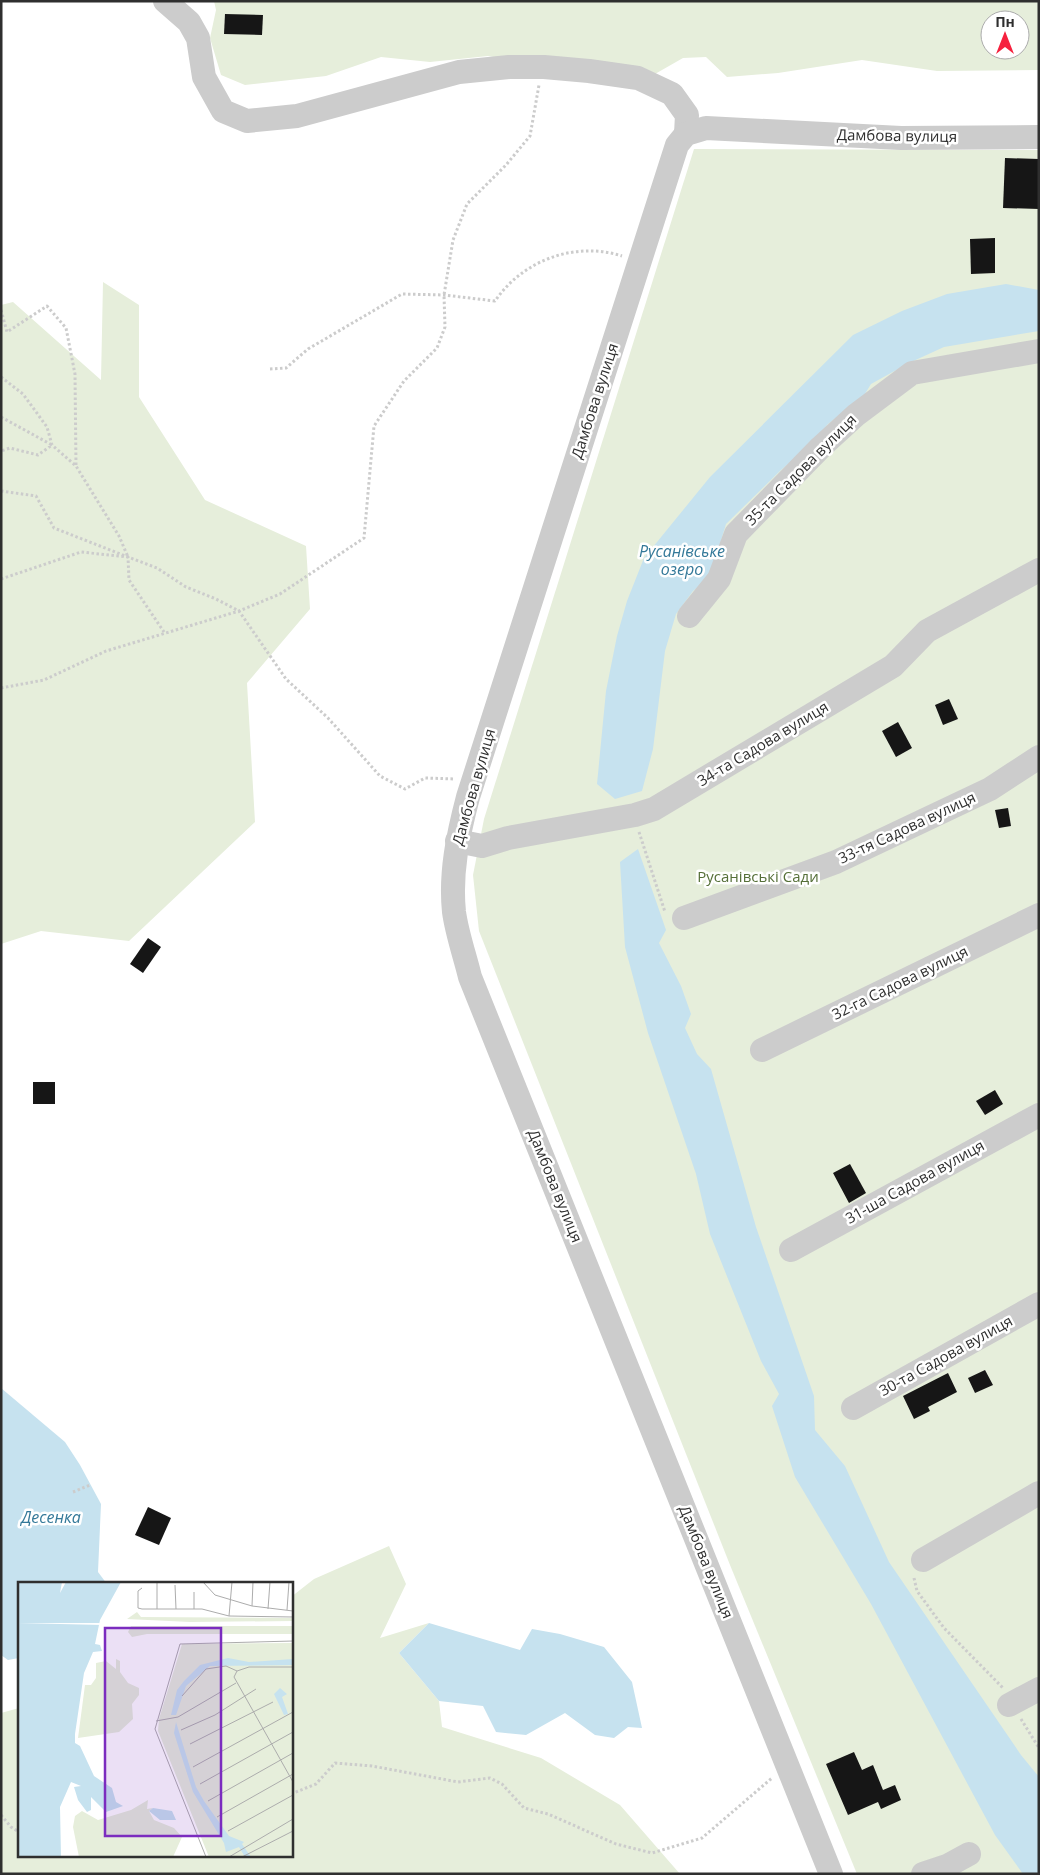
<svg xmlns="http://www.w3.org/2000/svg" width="1040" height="1875" viewBox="0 0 1040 1875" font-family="'Open Sans',sans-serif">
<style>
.green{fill:#e6eedb;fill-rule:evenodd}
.water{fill:#c6e2ef}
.building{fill:#161616}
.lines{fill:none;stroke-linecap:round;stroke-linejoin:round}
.path{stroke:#ccc;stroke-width:3;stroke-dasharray:2.5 2.5;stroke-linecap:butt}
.minor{stroke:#ccc;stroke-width:24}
.labels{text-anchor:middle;stroke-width:5;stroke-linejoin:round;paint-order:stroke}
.street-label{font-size:15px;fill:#2f2f2f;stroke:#fff}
.park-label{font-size:15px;fill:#556f38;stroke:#fff}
.water-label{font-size:16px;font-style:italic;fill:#347999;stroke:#fff}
.inset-road{fill:none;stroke:#acacac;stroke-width:1}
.view{fill:#7b2cbf;fill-opacity:0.15;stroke:#7b2cbf;stroke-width:2.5}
.inset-edge{fill:none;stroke:#2f2f2f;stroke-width:2.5}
</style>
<rect width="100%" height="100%" fill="#fff"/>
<!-- green -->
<g class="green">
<path d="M214,1H1039V70L937,71L862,60L778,73L727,77L706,57L683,58L655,74L562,69L488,56L430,62L381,57L326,76L245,85L221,75L210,38L216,10ZM990,20H1020V50H990Z"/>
<polygon points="694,149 1039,150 1039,1874 857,1874 730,1565 479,931 473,875 484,819"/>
<polygon points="103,282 139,305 139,397 205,500 306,546 310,609 247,683 255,822 129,941 41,931 1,944 1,305 13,302 101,380"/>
<polygon points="389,1546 406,1584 380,1638 429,1623 399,1653 439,1701 442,1727 541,1758 620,1805 680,1874 1,1874 1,1713 19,1708 19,1856 291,1856 291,1597 314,1579"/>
</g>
<!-- water -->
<g class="water">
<polygon points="1006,284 1039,290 1039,331 944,347 909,363 871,384 863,397 828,424 808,447 781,470 726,524 710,577 693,591 676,614 665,651 653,749 642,791 615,799 597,784 606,691 617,636 627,601 644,558 710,477 853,335 902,311 947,294"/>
<polygon points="638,849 666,930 659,943 681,986 691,1014 685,1028 697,1054 711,1069 756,1227 814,1396 815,1430 845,1466 889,1562 1021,1755 1039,1777 1039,1874 1023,1874 995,1835 871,1604 795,1477 772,1406 779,1394 761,1361 710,1234 696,1174 648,1033 625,947 620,862"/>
<polygon points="1,1388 65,1442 80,1465 101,1504 98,1572 107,1584 19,1584 19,1658 8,1660 1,1655"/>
<polygon points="429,1623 520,1650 532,1629 560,1634 604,1647 632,1682 642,1728 628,1727 614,1738 595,1735 565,1713 526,1735 496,1732 483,1706 439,1701 399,1653"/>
</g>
<!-- building -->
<g class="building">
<polygon points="225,14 263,15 262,35 224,34"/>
<polygon points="1005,158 1039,159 1039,209 1003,208"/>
<polygon points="995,238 995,273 971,274 970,239"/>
<polygon points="949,699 958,719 943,725 935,705"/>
<polygon points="898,722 912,748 896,757 882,731"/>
<polygon points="1008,808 1011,826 999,828 995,810"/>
<polygon points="148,938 161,947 143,973 130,964"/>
<rect x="33" y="1082" width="22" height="22"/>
<polygon points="995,1090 1003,1104 985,1115 976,1101"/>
<polygon points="850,1164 866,1193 849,1203 833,1173"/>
<polygon points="985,1370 993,1385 975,1393 968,1378"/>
<polygon points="948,1373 957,1392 928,1407 930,1411 914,1419 903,1396"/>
<polygon points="148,1507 171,1518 159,1545 135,1535"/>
<polygon points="854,1752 862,1770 873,1765 883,1790 895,1785 901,1800 881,1809 878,1802 848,1815 826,1764"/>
</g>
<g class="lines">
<!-- path -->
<g class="path">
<polyline points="1,310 7,332 47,306 66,328 75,374 76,466"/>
<path d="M270,369L286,368L308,349L402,294L444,295L495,301C523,260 575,241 622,256"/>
<polyline points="1,377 23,394 47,427 52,445 76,466 119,536 128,557"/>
<polyline points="1,417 52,445 38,455 10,448 1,451"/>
<polyline points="1,491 36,496 54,528 128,557 129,580 164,632"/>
<polyline points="1,579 81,552 128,557 157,568 186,587 216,599 239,611 286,679 328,718 380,776 405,789 425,778 455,779"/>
<polyline points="1,688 44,680 106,651 239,611 280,594 364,538 374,426 404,381 437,348 445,327 444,295 453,240 467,204 506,165 530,136 539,85"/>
<polyline points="639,832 665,912"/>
<polyline points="73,1492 90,1485"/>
<polyline points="914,1578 917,1591 944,1628 1003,1688"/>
<polyline points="1021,1719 1039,1748"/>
<polyline points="291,1794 316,1784 335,1763 372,1766 458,1782 490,1778 502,1784 524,1808 548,1814 616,1844 652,1853 702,1838 772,1778"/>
<polyline points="1,1815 11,1827 19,1832"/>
</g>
<!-- minor -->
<g class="minor">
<polyline points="165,1 189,22 198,38 204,77 223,111 247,121 297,116 459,72 509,67 544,67 589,71 638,78 672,94 687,115 686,134"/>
<polyline points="689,616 719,579 736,534 821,447 856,415 912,373 1039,351"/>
<polyline points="457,841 482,846 508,838 635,815 654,809 893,666 927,631 1039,570"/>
<polyline points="684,918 836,862 990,789 1039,757"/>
<polyline points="762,1050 1039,915"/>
<polyline points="791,1250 1039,1115"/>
<polyline points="853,1408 1039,1304"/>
<polyline points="923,1560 1039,1493"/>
<polyline points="1009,1705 1039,1689"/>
<path d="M831,1874L470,977C465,956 457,934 454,912C450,873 458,835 468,797L677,145L686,134L706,128L901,138L1039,137"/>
<polyline points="923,1874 947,1866 969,1854"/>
</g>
</g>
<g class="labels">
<!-- street labels -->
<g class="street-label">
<text transform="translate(897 136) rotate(1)" y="5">Дамбова вулиця</text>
<text transform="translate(595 401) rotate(-72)" y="5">Дамбова вулиця</text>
<text transform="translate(801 470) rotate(-45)" y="5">35-та Садова вулиця</text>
<text transform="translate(763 744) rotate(-31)" y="5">34-та Садова вулиця</text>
<text transform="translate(474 787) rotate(-74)" y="5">Дамбова вулиця</text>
<text transform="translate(907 828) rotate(-25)" y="5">33-тя Садова вулиця</text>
<text transform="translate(900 983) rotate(-26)" y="5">32-га Садова вулиця</text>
<text transform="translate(915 1182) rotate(-29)" y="5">31-ша Садова вулиця</text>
<text transform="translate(555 1186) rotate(68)" y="5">Дамбова вулиця</text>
<text transform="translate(946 1356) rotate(-29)" y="5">30-та Садова вулиця</text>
<text transform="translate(706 1562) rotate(68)" y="5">Дамбова вулиця</text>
</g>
<!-- park labels -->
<g class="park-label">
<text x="758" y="882">Русанівські Сади</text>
</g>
<!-- water labels -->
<g class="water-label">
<text x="682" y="557">Русанівське<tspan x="682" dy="18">озеро</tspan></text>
<text x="51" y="1523">Десенка</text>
</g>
</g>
<!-- overview -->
<g transform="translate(18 1582)">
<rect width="275" height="275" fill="#fff"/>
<path d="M119,30L123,35L275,36V39L172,40L109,37ZM113,44H275V52H129L114,55L110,50ZM275,61V275H191L140,149L141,137L164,62ZM98,77L102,79V90L110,101L121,106V113L114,122L115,137L101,150L60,156L67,103H73L78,96V81L88,79L98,87ZM130,218L129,227L135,226L131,229L136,238L156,246L164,255L155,275H61L55,245L57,234L64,229L80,238L113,228Z" fill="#e6eedb"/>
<path d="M0,0H44L42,11L48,0H103L82,38L77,62L82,63L84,69L75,70L66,91L57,152V161L62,164L76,194L94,206L98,220L105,224L88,230L73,215V228L69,230L60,218L56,205L63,204L53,200L42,225L43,275H0ZM210,76L231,80L275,77V83L192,84L168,104L158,133H153L159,108L166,99L182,83ZM262,106L269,112L264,115L270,132L266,133L256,112ZM158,140L178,205L186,219L211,254L226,260L224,262L233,275H227L221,265L208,270L206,261L175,210L156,151ZM135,226L154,229L158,238H142L131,229Z" fill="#c6e2ef"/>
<path d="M0,41H84V43Z" fill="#fff"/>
<path class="inset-road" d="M139,0V27M185,0L197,13L234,24L275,29M157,3L158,27M124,6L120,9V26L124,27H184L211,34L275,35M176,10V27M234,24L235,0M250,27L252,0M269,28L271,0M211,34L214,0M275,85H231L219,89L216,95L275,200M164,114L188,87L208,84L219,89M138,139L160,135L218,101M163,148L197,133L238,107M172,162L255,120M175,185L275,130M182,202L275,150M190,219L275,171M199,235L275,192M210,249L275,213M188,275L137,147L162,62L275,59M211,275L275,237M224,275L275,249"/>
<path class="view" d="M87,46H203V254H87Z"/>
<rect width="275" height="275" class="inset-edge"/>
</g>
<!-- border -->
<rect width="1040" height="1875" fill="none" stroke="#2f2f2f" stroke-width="5"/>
<!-- north arrow -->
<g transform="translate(1005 35)"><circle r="24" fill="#ffffff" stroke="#acacac"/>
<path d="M0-4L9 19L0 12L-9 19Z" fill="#f6213e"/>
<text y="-8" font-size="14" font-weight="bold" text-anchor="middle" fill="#2f2f2f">Пн</text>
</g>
</svg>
